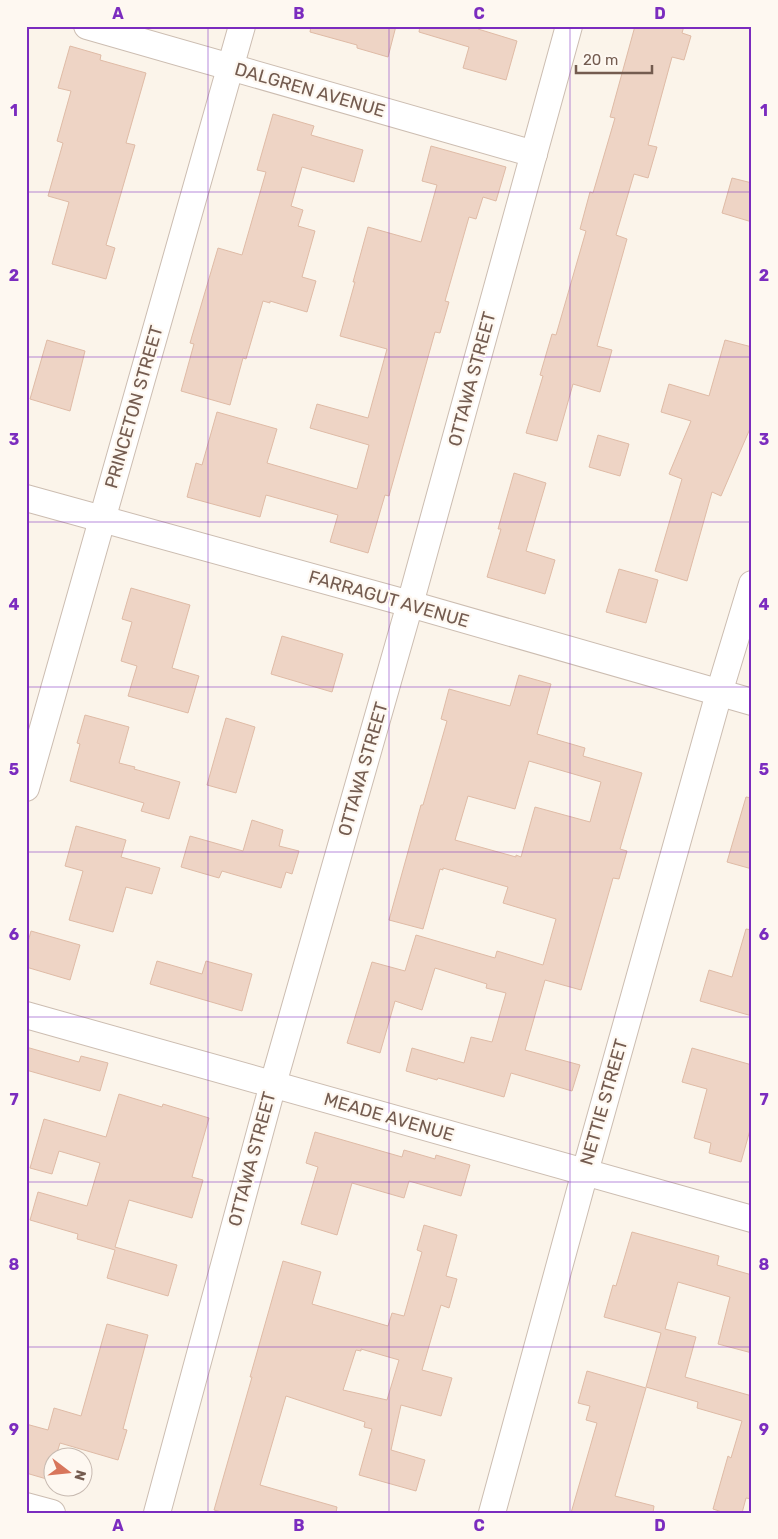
<svg xmlns="http://www.w3.org/2000/svg" width="778" height="1539" viewBox="0 0 778 1539" font-family="Rubik,sans-serif">
<style>
.building{fill:#eed4c5;stroke:#dfbba6;fill-rule:evenodd}
.lines{fill:none;stroke-linecap:round;stroke-linejoin:round}
.minor-casing{stroke:#ccbdb1;stroke-width:28}
.minor{stroke:#fff;stroke-width:26}
.grid{fill:none;stroke:#7b2cbf;stroke-width:1;stroke-opacity:0.55}
.labels{text-anchor:middle;stroke-width:4.5;stroke-linejoin:round;paint-order:stroke}
.street-label{font-size:18px;fill:#745c50;stroke:#fef8f1}
.neatline{fill:none;stroke:#7b2cbf;stroke-width:2}
.grid-label{font-size:16px;text-anchor:middle;font-weight:bold;fill:#7b2cbf}
</style>
<rect width="100%" height="100%" fill="#fbf4ea"/>
<!-- building -->
<g class="building">
<polygon points="311,26 396,26 388,57 357,48 357,45 310,32"/>
<polygon points="420,26 479,26 478,29 517,41 506,80 463,68 469,47 419,32"/>
<polygon points="635,26 684,26 682,33 691,36 684,60 672,57 648,145 657,147 648,178 634,174 616,235 627,239 597,346 612,350 600,392 573,384 557,441 526,433 543,376 540,375 552,334 556,335 586,231 580,229 590,192 593,193 615,118 610,117"/>
<polygon points="70,46 101,55 100,60 146,73 126,143 135,145 106,245 115,248 106,279 52,264 69,202 48,196 63,143 57,141 71,91 58,88"/>
<polygon points="273,114 314,126 311,135 363,150 354,182 302,167 291,206 303,210 298,226 315,231 302,277 316,281 307,312 270,301 270,303 263,301 246,359 243,358 230,405 181,391 194,344 190,343 218,248 242,255 266,172 257,170"/>
<polygon points="431,146 506,167 496,201 483,197 476,219 469,217 445,301 449,302 440,333 435,332 389,496 385,495 368,553 330,542 338,515 266,495 260,517 187,497 196,463 202,465 217,412 277,429 267,463 357,489 369,445 310,428 317,404 368,418 387,349 340,336 355,282 353,282 368,227 421,242 437,185 422,181"/>
<polygon points="732,178 752,183 752,222 722,213"/>
<polygon points="47,340 85,351 70,411 30,399"/>
<polygon points="725,340 752,347 752,424 721,496 712,492 687,581 655,571 682,479 669,474 691,421 661,412 669,384 709,396"/>
<polygon points="598,435 629,444 620,476 589,467"/>
<polygon points="514,473 546,483 526,551 555,560 545,594 487,577 501,529 498,529"/>
<polygon points="619,569 658,580 646,623 606,612"/>
<polygon points="131,588 190,605 172,668 199,676 188,713 128,696 137,666 121,661 132,622 122,619"/>
<polygon points="282,636 343,654 332,692 271,674"/>
<path d="M519,675L551,684L537,734L585,748L583,756L642,773L620,849L627,851L619,879L613,878L581,990L545,980L525,1050L580,1065L572,1091L511,1073L504,1097L438,1078L437,1080L406,1071L412,1048L464,1063L471,1037L492,1042L506,993L486,988L487,984L435,968L422,1010L395,1001L380,1053L347,1043L372,962L405,971L416,935L495,958L497,951L543,965L556,919L503,903L508,887L443,868V870L440,869L423,929L389,920L421,805H423L447,721L441,719L449,689L510,706ZM529,761L601,782L590,822L535,807L521,857L516,855V857L455,840L468,796L515,809Z"/>
<polygon points="85,715 129,727 119,763 135,767 134,769 180,782 169,819 141,811 144,803 70,781 80,744 77,743"/>
<polygon points="226,718 255,727 236,793 207,785"/>
<polygon points="746,797 752,798 752,869 727,862"/>
<polygon points="252,820 283,830 279,846 299,851 292,874 286,872 281,888 222,871 219,878 181,867 190,836 243,851"/>
<polygon points="76,826 126,840 121,857 160,868 152,894 126,887 113,932 69,920 83,871 65,866"/>
<polygon points="746,929 752,930 752,1016 700,1001 709,970 732,977"/>
<polygon points="31,931 80,945 70,980 26,967 26,949"/>
<polygon points="157,961 202,974 206,961 252,974 242,1011 150,984"/>
<polygon points="26,1047 79,1062 81,1056 108,1063 100,1091 26,1070"/>
<polygon points="692,1048 752,1065 752,1123 741,1162 709,1153 711,1143 694,1138 707,1089 682,1082"/>
<polygon points="119,1094 162,1107 163,1104 209,1118 192,1177 203,1180 192,1218 129,1200 115,1247 177,1265 168,1296 107,1278 115,1250 77,1239 78,1234 30,1220 38,1192 87,1206 100,1163 59,1151 52,1174 30,1168 44,1119 106,1137"/>
<polygon points="315,1132 402,1157 404,1150 435,1159 436,1155 470,1165 461,1196 409,1181 404,1198 352,1183 337,1235 301,1224 318,1167 306,1163"/>
<path d="M424,1225L457,1235L446,1276L457,1279L449,1308L441,1305L422,1370L452,1378L441,1416L401,1405L391,1450L425,1460L416,1491L359,1475L372,1429L364,1427L365,1422L286,1396L260,1485L337,1507L336,1513H225L214,1510L252,1377H250L283,1261L321,1272L312,1304L388,1326L392,1313L404,1316L422,1252L417,1250ZM361,1349L399,1360L387,1400L343,1390L356,1350L361,1351Z"/>
<polygon points="632,1232 719,1256 717,1265 752,1275 752,1353 718,1344 730,1297 678,1282 665,1329 696,1337 685,1377 752,1396 752,1499 746,1498 742,1513 725,1513 713,1509 728,1456 731,1458 742,1421 697,1408 698,1402 646,1387 661,1333 604,1317 613,1285 616,1286"/>
<polygon points="107,1324 148,1335 123,1429 127,1430 118,1460 60,1443 56,1456 52,1456 52,1470 50,1480 26,1473 26,1424 48,1430 54,1408 81,1416"/>
<polygon points="587,1371 646,1388 615,1496 654,1506 653,1513 571,1513 597,1423 586,1420 590,1406 578,1403"/>
</g>
<g class="lines">
<defs>
<g id="minor">
<polyline points="87,26 534,154"/>
<polyline points="26,498 410,604 752,702"/>
<polyline points="26,788 242,26"/>
<polyline points="26,1015 752,1219"/>
<polyline points="26,1506 52,1513"/>
<polyline points="157,1513 273,1084 410,604 569,26"/>
<polyline points="492,1513 585,1172 719,693 752,584"/>
</g>
</defs>
<!-- minor casing -->
<use href="#minor" class="minor-casing"/>
<!-- minor -->
<use href="#minor" class="minor"/>
</g>
<!-- grid -->
<path class="grid" d="M208,26V1513M389,26V1513M570,26V1513M26,192H752M26,357H752M26,522H752M26,687H752M26,852H752M26,1017H752M26,1182H752M26,1347H752"/>
<g class="labels">
<!-- street labels -->
<g class="street-label">
<text transform="translate(310 90) rotate(16)" y="6">DALGREN AVENUE</text>
<text transform="translate(472 379) rotate(-75)" y="6">OTTAWA STREET</text>
<text transform="translate(134 407) rotate(-74)" y="6">PRINCETON STREET</text>
<text transform="translate(389 599) rotate(16)" y="6">FARRAGUT AVENUE</text>
<text transform="translate(363 769) rotate(-74)" y="6">OTTAWA STREET</text>
<text transform="translate(604 1102) rotate(-74)" y="6">NETTIE STREET</text>
<text transform="translate(389 1117) rotate(16)" y="6">MEADE AVENUE</text>
<text transform="translate(252 1159) rotate(-75)" y="6">OTTAWA STREET</text>
</g>
</g>
<!-- border -->
<rect width="778" height="1539" fill="none" stroke="#fef8f1" stroke-width="55"/>
<!-- north arrow -->
<g transform="translate(68 1472) rotate(106)"><circle r="24" fill="#fef8f1" stroke="#c7bab1"/>
<path d="M0-4L9 19L0 12L-9 19Z" fill="#d8765c"/>
<text y="-8" font-size="14" font-weight="bold" text-anchor="middle" fill="#745c50">N</text>
</g>
<!-- scale -->
<path d="M576 65v8h76v-8" fill="none" stroke="#745c50" stroke-width="2.5"/>
<text x="583" y="65" font-size="15" fill="#745c50" stroke="#fef8f1" stroke-width="4" paint-order="stroke">20 m</text>
<rect x="28" y="28" width="722" height="1484" class="neatline"/>
<g class="grid-label">
<text x="118" y="19">A</text>
<text x="299" y="19">B</text>
<text x="479" y="19">C</text>
<text x="660" y="19">D</text>
<text x="14" y="116">1</text>
<text x="764" y="116">1</text>
<text x="14" y="281">2</text>
<text x="764" y="281">2</text>
<text x="14" y="445">3</text>
<text x="764" y="445">3</text>
<text x="14" y="610">4</text>
<text x="764" y="610">4</text>
<text x="14" y="775">5</text>
<text x="764" y="775">5</text>
<text x="14" y="940">6</text>
<text x="764" y="940">6</text>
<text x="14" y="1105">7</text>
<text x="764" y="1105">7</text>
<text x="14" y="1270">8</text>
<text x="764" y="1270">8</text>
<text x="14" y="1435">9</text>
<text x="764" y="1435">9</text>
<text x="118" y="1531">A</text>
<text x="299" y="1531">B</text>
<text x="479" y="1531">C</text>
<text x="660" y="1531">D</text>
</g>
</svg>
